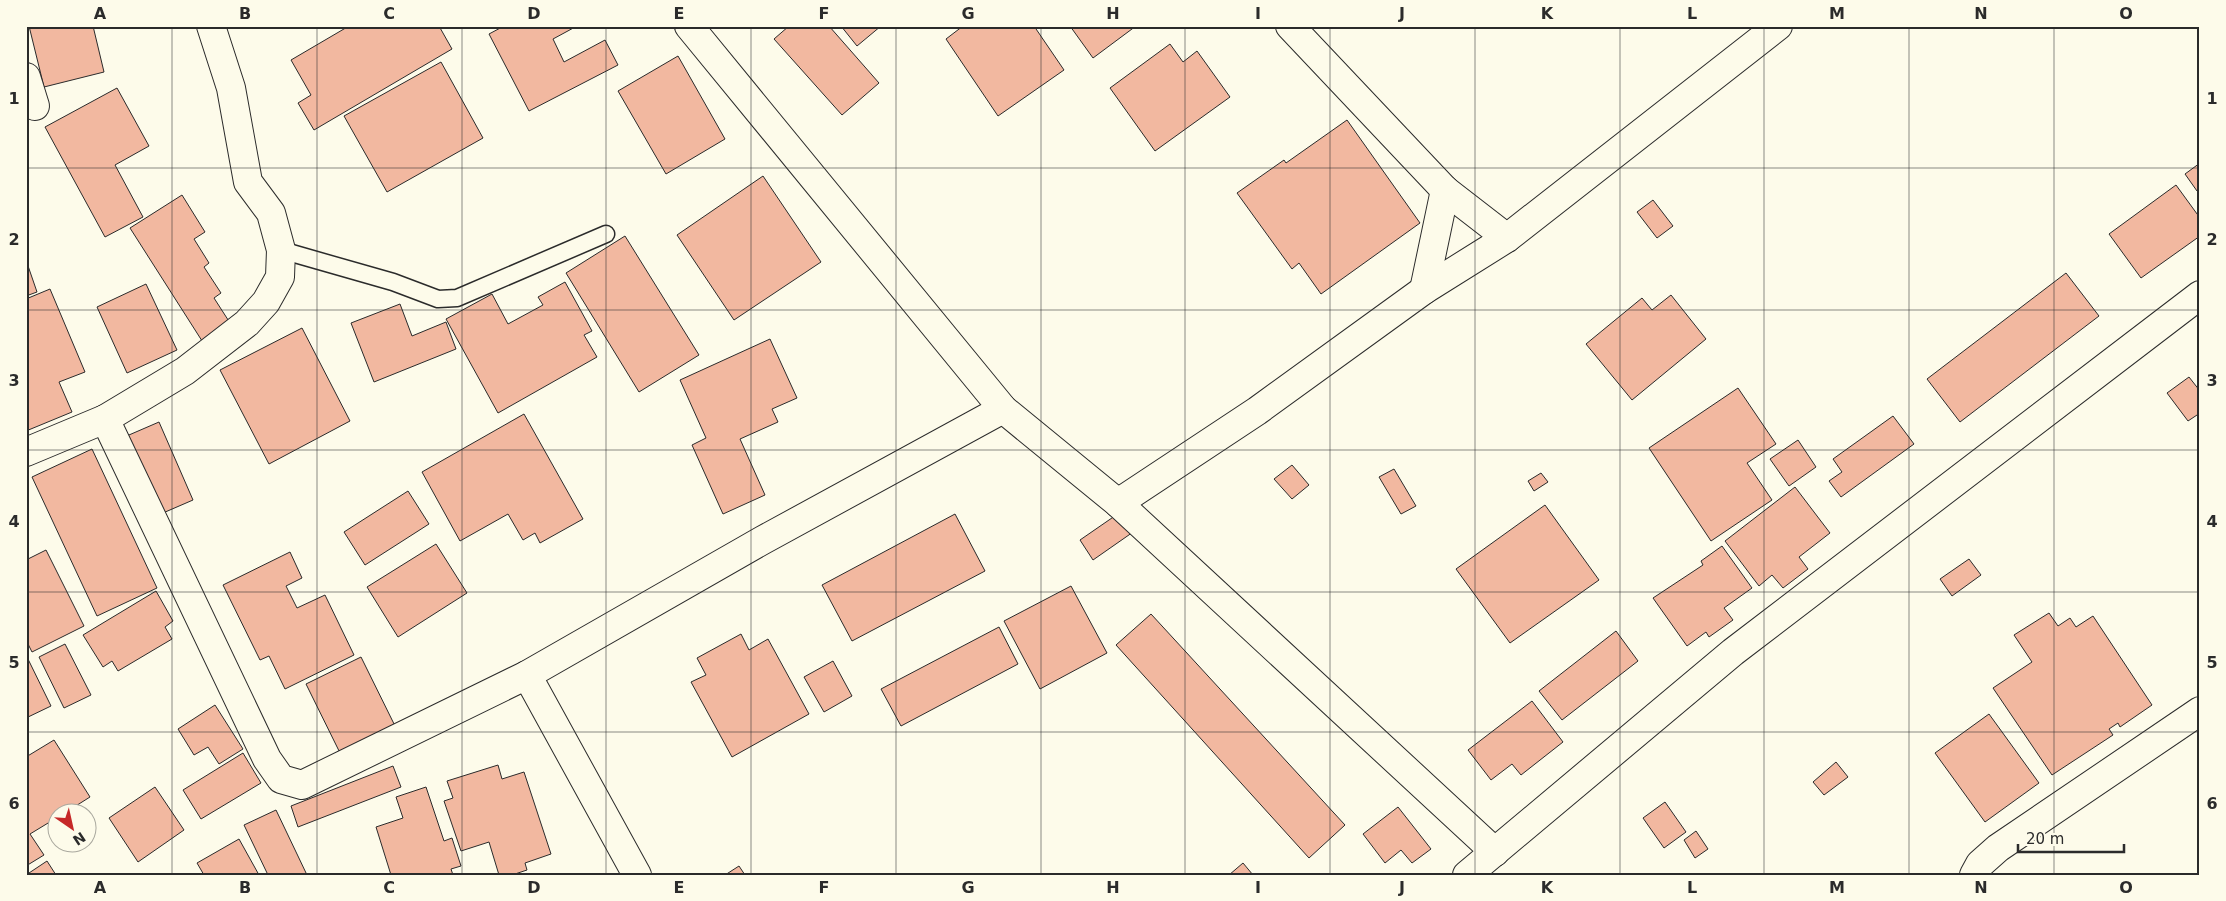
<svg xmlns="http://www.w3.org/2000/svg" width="2226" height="901" viewBox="0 0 2226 901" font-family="'DejaVu Sans',sans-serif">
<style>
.building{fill:#f2b8a0;stroke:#2b2b2b}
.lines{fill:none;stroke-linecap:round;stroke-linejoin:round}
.lane-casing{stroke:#2b2b2b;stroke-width:19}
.street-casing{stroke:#2b2b2b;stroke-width:30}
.lane{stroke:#fdfbea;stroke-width:16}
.street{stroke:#fdfbea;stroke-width:28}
.grid{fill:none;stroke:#2b2b2b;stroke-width:1;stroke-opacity:0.55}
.neatline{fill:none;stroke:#2b2b2b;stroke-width:2}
.grid-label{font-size:16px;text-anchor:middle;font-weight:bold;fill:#2b2b2b}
</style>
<rect width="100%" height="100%" fill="#fdfbea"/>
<!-- building -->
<g class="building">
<polygon points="29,26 93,26 104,72 44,87"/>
<polygon points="349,26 439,26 452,49 314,130 298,103 311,95 291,60"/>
<polygon points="504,26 577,26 553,39 564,62 605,40 618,65 529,111 489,34"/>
<polygon points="789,26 829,26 879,83 842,115 774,39"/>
<polygon points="841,26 881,26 857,46"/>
<polygon points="963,26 1034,26 1064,70 998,116 946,39"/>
<polygon points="1070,26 1136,26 1093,58"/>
<polygon points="1170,44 1183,62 1197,51 1230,97 1155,151 1110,88"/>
<polygon points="678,56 725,139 666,174 618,91"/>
<polygon points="441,62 483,138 387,192 344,116"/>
<polygon points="117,88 149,146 115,165 143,217 105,237 45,127"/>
<polygon points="1347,120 1420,223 1321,294 1299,263 1292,269 1237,193 1284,160 1286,163"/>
<polygon points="2200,163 2200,190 2197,191 2185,174"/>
<polygon points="763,176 821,262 734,320 677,235"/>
<polygon points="2176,185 2200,218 2200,236 2141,278 2109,234"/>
<polygon points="182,195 205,232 194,239 209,263 204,267 221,293 214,298 232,326 204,344 130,228"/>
<polygon points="1653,200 1673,226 1657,238 1637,212"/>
<polygon points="625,236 699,355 639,392 566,273"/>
<polygon points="26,260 37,292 26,296"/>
<polygon points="2066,273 2099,316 1960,422 1927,379"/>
<polygon points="565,282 592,331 584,335 597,357 498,413 446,319 492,294 508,324 543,305 538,297"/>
<polygon points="146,284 177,350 127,373 97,307"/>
<polygon points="50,289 85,372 59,382 72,412 26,431 26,299"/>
<polygon points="1671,295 1706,339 1632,400 1586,344 1642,298 1652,310"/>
<polygon points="400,304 412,336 446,322 456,349 374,382 351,323"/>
<polygon points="302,328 350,421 269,464 220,370"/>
<polygon points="770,339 797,398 772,409 778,422 740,439 765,495 723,514 692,445 706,438 680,380"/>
<polygon points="2189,377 2200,391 2200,413 2188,421 2167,393"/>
<polygon points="1738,388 1776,444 1747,463 1772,500 1711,541 1649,448"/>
<polygon points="524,414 583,519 540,543 535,533 523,540 508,514 460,541 422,472"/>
<polygon points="1893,416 1914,444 1841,497 1829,481 1842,472 1833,459"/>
<polygon points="159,422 193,500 156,516 122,438"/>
<polygon points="1798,440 1816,467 1789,486 1770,459"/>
<polygon points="92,449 157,588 97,616 32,477"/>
<polygon points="1292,465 1309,485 1292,499 1274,479"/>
<polygon points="1394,469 1416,506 1401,514 1379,477"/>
<polygon points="1541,473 1548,482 1534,491 1528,481"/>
<polygon points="1795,487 1830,533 1799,557 1808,569 1783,588 1772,575 1759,586 1725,541"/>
<polygon points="408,491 429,524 365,565 344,532"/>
<polygon points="1545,505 1599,580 1510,643 1456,569"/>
<polygon points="1122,511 1136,530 1093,560 1080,540"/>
<polygon points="955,514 985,571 852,641 822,585"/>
<polygon points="436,544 467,593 398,637 367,587"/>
<polygon points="1722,546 1752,588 1724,608 1733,620 1709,637 1706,632 1687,646 1653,598 1703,565 1701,561"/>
<polygon points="46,550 84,626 32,652 26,640 26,560"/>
<polygon points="290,552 302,578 286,586 297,608 325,595 354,655 285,689 269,656 260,660 223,585"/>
<polygon points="1969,559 1981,575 1952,596 1940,579"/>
<polygon points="1071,586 1107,653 1040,689 1004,621"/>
<polygon points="156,591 173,621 165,627 172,639 118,671 112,661 103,667 83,635"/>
<polygon points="2049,613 2058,626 2070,618 2076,627 2093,616 2152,705 2120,727 2118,723 2109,729 2113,735 2052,775 1993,688 2032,662 2014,635"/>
<polygon points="1151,614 1345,825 1309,858 1116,645"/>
<polygon points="999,627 1018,664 901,726 881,689"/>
<polygon points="1616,631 1638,661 1562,720 1539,691"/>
<polygon points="741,634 749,650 768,639 809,714 732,757 691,682 706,675 697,658"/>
<polygon points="65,644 91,695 64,708 39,657"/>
<polygon points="26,655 51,706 26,718"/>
<polygon points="361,657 399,734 344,761 306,684"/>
<polygon points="833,661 852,696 824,712 804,677"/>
<polygon points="1532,701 1563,742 1521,775 1512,764 1491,780 1468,750"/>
<polygon points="215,705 243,749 219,764 208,747 194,755 178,729"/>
<polygon points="1989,714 2039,783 1985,822 1935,753"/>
<polygon points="54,740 90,797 63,814 58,814 58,817 30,834 44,855 26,866 26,757"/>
<polygon points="243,753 261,783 201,819 183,790"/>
<polygon points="1836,762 1848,777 1824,795 1813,782"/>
<polygon points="498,765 502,779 524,772 551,854 525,863 527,870 512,875 499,875 489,842 461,851 444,801 453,798 447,781"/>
<polygon points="393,766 401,787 298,827 291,806"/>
<polygon points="155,787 184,830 138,862 109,818"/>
<polygon points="426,787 444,841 452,838 461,866 451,869 453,875 391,875 376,827 403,818 396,797"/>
<polygon points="1665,802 1686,832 1664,848 1643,818"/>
<polygon points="1398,807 1431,849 1412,863 1401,850 1385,863 1363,834"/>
<polygon points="276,810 307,875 268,875 244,825"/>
<polygon points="1696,831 1708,849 1695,858 1684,840"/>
<polygon points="239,839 259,875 204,875 197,863"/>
<polygon points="47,861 56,875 26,875"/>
<polygon points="1243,863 1253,875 1229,875"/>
<polygon points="739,866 745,875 725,875"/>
</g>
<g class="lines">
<defs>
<polyline id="lane" points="281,250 393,282 438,299 457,298 606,234"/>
<g id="street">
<polyline points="689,26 1003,409 1118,503 1495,852"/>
<polyline points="1290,26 1445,190 1507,238"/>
<polyline points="26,77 35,106"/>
<polyline points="1424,290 1445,190"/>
<polyline points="105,419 267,759 281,779 302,785 527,675 763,540 1003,409"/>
<polyline points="26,452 105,419 185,371 247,323 266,302 280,277 281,250 271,213 248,182 231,88 211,26"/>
<polyline points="1118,503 1257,411 1424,290 1507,238 1778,26"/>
<polyline points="527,675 637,875"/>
<polyline points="1467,875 1733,652 2200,295"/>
<polyline points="1974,875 1980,864 1998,848 2200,711"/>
</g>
</defs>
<!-- lane casing -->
<use href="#lane" class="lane-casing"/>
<!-- street casing -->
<use href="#street" class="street-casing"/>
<!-- lane -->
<use href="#lane" class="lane"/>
<!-- street -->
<use href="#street" class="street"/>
</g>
<!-- grid -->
<path class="grid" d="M172,26V875M317,26V875M462,26V875M606,26V875M751,26V875M896,26V875M1041,26V875M1185,26V875M1330,26V875M1475,26V875M1620,26V875M1764,26V875M1909,26V875M2054,26V875M26,168H2200M26,310H2200M26,450H2200M26,592H2200M26,732H2200"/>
<!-- border -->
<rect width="2226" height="901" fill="none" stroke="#fdfbea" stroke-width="55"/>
<!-- north arrow -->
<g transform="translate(72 828) rotate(146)"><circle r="24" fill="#fdfbea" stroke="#a9a89e"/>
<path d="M0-4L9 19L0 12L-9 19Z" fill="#c62828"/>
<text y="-8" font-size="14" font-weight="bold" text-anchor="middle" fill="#2b2b2b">N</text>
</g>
<!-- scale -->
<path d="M2018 844v8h106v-8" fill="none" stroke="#2b2b2b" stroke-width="2.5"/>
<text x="2026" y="844" font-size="15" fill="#2b2b2b" stroke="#fdfbea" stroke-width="4" paint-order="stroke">20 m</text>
<rect x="28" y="28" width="2170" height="846" class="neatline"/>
<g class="grid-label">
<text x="100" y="19">A</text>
<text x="245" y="19">B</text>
<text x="389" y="19">C</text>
<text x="534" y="19">D</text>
<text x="679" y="19">E</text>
<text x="824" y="19">F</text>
<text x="968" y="19">G</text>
<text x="1113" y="19">H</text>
<text x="1258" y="19">I</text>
<text x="1402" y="19">J</text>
<text x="1547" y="19">K</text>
<text x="1692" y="19">L</text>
<text x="1837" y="19">M</text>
<text x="1981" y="19">N</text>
<text x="2126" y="19">O</text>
<text x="14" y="104">1</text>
<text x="2212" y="104">1</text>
<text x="14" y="245">2</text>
<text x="2212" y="245">2</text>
<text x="14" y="386">3</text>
<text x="2212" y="386">3</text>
<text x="14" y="527">4</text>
<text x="2212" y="527">4</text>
<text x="14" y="668">5</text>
<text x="2212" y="668">5</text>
<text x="14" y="809">6</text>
<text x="2212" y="809">6</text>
<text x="100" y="893">A</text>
<text x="245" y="893">B</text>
<text x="389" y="893">C</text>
<text x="534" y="893">D</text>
<text x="679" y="893">E</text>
<text x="824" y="893">F</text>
<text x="968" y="893">G</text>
<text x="1113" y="893">H</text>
<text x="1258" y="893">I</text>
<text x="1402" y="893">J</text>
<text x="1547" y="893">K</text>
<text x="1692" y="893">L</text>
<text x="1837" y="893">M</text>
<text x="1981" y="893">N</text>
<text x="2126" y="893">O</text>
</g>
</svg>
